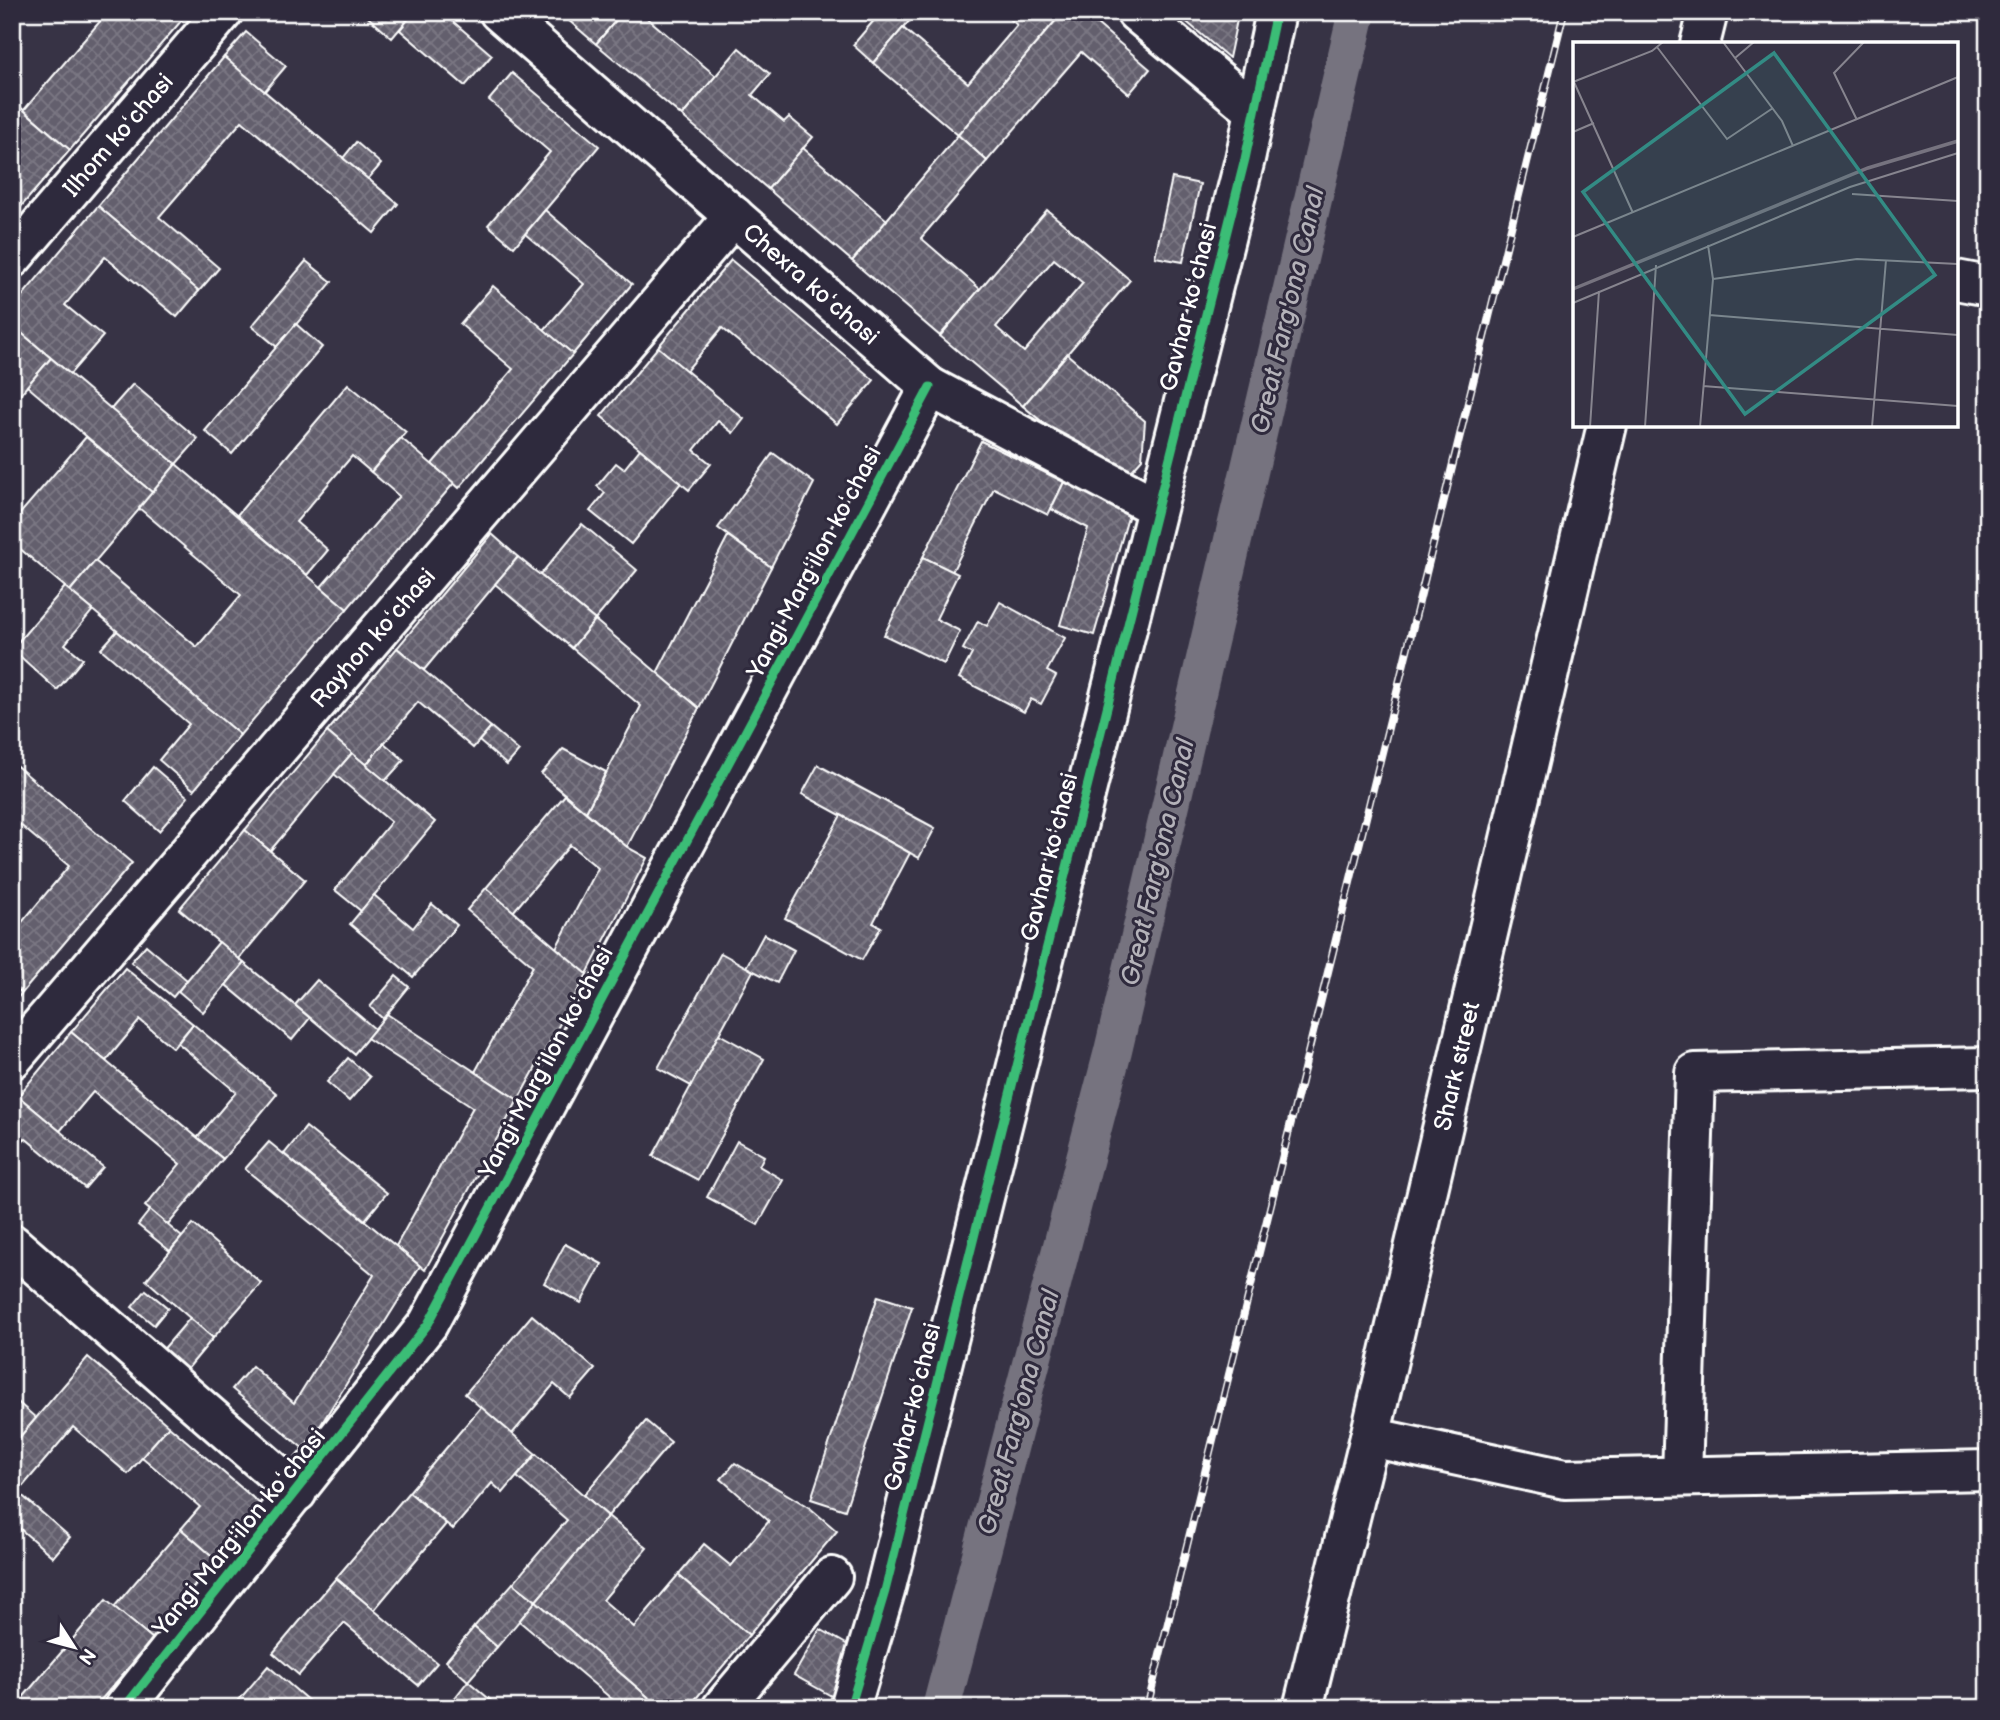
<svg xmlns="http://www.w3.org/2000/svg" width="2000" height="1720" viewBox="0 0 2000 1720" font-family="'Balsamiq Sans',sans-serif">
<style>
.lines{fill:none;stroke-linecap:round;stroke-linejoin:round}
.canal{stroke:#76737f;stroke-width:38}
.building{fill:url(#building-cross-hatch);stroke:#fff;stroke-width:2;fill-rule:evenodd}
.minor-casing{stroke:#fff;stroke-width:44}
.major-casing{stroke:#fff;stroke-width:44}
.minor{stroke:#2f2a3d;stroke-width:38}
.major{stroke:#2f2a3d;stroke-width:38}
.rail-casing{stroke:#fff;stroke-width:8}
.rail{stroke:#2f2a3d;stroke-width:5;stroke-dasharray:16;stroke-linecap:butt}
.cycleway-casing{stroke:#2f2a3d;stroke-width:13}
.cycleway{stroke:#3abd76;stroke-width:9}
.labels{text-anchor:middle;stroke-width:6;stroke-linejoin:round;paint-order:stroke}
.street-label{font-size:24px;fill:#fff;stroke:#2f2a3d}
.water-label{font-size:26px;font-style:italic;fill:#b4b2b9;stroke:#2f2a3d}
.inset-river{fill:none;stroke:#76737f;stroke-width:3.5}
.inset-road{fill:none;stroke:#87858f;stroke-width:2}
.view{fill:#338b84;fill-opacity:0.15;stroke:#338b84;stroke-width:3.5}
.inset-edge{fill:none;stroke:#fff;stroke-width:3.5}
</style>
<defs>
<pattern id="building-cross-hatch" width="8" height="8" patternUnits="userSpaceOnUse" patternTransform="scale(1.75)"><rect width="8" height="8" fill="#635f6d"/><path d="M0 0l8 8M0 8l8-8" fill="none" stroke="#7a7783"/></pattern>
</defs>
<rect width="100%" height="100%" fill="#373345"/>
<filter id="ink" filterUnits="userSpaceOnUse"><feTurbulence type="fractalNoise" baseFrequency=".0143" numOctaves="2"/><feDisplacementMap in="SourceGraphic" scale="14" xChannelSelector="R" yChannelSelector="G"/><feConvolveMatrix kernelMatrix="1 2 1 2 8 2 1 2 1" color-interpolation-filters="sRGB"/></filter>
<g filter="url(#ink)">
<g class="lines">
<!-- canal -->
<polyline class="canal" points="941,1708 1113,1051 1357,12"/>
</g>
<!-- building -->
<g class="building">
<polygon points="108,12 174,12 182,20 70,150 24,110"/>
<polygon points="362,12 414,12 392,38"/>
<polygon points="414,12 442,12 492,55 465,86 400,30"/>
<polygon points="559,12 623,12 596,44"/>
<polygon points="623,12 640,12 716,76 682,116 596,44"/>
<polygon points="881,12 917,12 873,63 853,45"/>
<polygon points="1002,12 1063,12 958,135 873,63 903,28 968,83 1017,25"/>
<polygon points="1063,12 1083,12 1150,69 1129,94 1081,52 987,161 958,135"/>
<polygon points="1175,12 1228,12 1237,20 1229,58"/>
<polygon points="246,32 286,66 264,92 224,57"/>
<polygon points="739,48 770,74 752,95 784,122 789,117 813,137 768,189 682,116"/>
<polygon points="224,57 398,204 374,233 242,121 159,217 219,268 199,291 98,206"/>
<polygon points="512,73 599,146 514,247 488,225 550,152 489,100"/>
<polygon points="12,100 70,150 12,217"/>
<polygon points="958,135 987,161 921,238 980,289 940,336 852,261"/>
<polygon points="356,142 381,164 368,179 343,158"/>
<polygon points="803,148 887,220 852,261 768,189"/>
<polygon points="1172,178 1200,184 1183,262 1155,257"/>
<polygon points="98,206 199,291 177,317 105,257 65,305 103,336 70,374 12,325 12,308"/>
<polygon points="545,210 632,284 573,354 544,330 584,284 525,234"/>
<path d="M1047,210L1130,280L1023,406L940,336ZM1054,259L1083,283L1024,352L996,327Z"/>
<polygon points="731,260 874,380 837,424 722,328 686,371 658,347"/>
<polygon points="306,261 332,282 277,347 252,326"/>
<polygon points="493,286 573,354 459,488 432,464 513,369 460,324"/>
<polygon points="296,324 322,347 232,454 205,431"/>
<polygon points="12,325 51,358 12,404"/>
<polygon points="658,347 744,419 733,433 718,421 694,450 711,464 689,490 601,416"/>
<polygon points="1067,354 1145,421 1142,459 1119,485 1023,406"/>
<polygon points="51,358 176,464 153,493 27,386"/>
<polygon points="133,384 198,439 176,464 111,409"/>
<polygon points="348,384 406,432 371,472 352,456 296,522 328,550 307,575 237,515"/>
<polygon points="86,437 153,493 70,591 12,542 12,523"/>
<polygon points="401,438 454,483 347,609 321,587 399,496 371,472"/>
<polygon points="981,441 1064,482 1048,515 994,488 952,572 923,557"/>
<polygon points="640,449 681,483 631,544 590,511 605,493 597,486 616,463 624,469"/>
<polygon points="773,453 814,483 771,567 718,528"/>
<polygon points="176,464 347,609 240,735 70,591 95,561 197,647 241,595 139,508"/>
<polygon points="1064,482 1129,514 1094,635 1060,625 1088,528 1051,509"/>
<polygon points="582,524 637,570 595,620 540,575"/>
<polygon points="492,534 518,557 424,670 397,648"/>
<polygon points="728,536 771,567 699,708 657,673"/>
<polygon points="518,557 595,620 572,648 495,584"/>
<polygon points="923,557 958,574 936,619 960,631 944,664 884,635"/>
<polygon points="65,587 93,610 65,644 83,659 57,690 12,649"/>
<polygon points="1000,602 1065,638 1047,671 1056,676 1041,704 1031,699 1024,712 959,678 972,654 963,649 978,621 987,626"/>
<polygon points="595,620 699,708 627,847 586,812 641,706 572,648"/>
<polygon points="117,631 240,735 194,790 159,760 189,724 101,649"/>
<polygon points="397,648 491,727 473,748 418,702 366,765 327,732"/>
<polygon points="491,727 519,751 507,765 479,741"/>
<polygon points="327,732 352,753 270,851 245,830"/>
<polygon points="384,743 404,760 385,781 366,765"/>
<polygon points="563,749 606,772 586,812 541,774"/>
<polygon points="352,753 435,822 361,911 335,890 391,822 334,774"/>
<polygon points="12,762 132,863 22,993 12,985 12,934 69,866 12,818"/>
<polygon points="818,765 935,828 919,858 802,794"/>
<polygon points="153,767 188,797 159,831 125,801"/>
<polygon points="565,795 627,847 647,858 587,974 556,948 598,868 570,845 513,912 486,888"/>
<polygon points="841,815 910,853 873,923 881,927 862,960 785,918"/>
<polygon points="245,830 305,880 239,959 179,909"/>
<polygon points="486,888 587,974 518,1100 475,1072 533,966 467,910"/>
<polygon points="374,895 413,928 432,904 457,925 413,977 350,924"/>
<polygon points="764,934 794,950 777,983 746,967"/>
<polygon points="219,942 244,963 203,1012 178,991"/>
<polygon points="146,945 187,980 173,997 131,962"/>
<polygon points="721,953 753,971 691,1086 658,1068"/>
<polygon points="244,963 310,1018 292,1040 226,985"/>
<polygon points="125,968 193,1024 173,1048 140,1020 106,1061 71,1032"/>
<polygon points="396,976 409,987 383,1019 370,1007"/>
<polygon points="317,980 375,1029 354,1054 295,1005"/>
<polygon points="12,985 22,993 12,1004"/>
<polygon points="387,1014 518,1100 425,1270 396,1246 473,1107 367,1038"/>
<polygon points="193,1024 277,1094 223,1159 197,1138 236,1092 178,1043"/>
<polygon points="71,1032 223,1159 168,1225 145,1206 180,1164 93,1092 60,1131 18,1096"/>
<polygon points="719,1034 764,1059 698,1180 653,1156"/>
<polygon points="348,1058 370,1077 349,1101 327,1082"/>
<polygon points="18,1096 103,1167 85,1188 25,1138 12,1154 12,1103"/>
<polygon points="306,1127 387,1193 365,1220 284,1154"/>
<polygon points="737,1141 764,1156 759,1166 783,1180 758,1225 707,1197"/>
<polygon points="269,1142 420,1266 305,1450 232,1389 252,1366 294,1403 374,1275 245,1169"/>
<polygon points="150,1210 182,1237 170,1251 138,1225"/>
<polygon points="193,1224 261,1283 213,1338 146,1280"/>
<polygon points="565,1244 602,1264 581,1303 544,1283"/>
<polygon points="146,1290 168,1308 154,1325 132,1307"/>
<polygon points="878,1296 912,1307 845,1510 811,1499"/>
<polygon points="532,1315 595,1369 570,1398 554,1384 512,1434 465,1394"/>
<polygon points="190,1318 213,1338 185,1372 161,1352"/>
<polygon points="88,1357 169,1426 128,1474 73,1427 12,1499 12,1446"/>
<polygon points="12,1397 36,1418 12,1446"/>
<polygon points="481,1407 536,1454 503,1493 492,1483 453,1529 409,1492"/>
<polygon points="646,1421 671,1442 608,1516 584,1495"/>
<polygon points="169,1426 265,1508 219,1562 181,1529 200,1507 142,1457"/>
<polygon points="536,1454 608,1516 536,1601 513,1583 567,1520 517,1477"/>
<polygon points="735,1463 810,1508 837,1531 749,1635 678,1575 704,1544 731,1566 769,1521 721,1479"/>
<polygon points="18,1492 70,1537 53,1557 12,1522 12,1499"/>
<polygon points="409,1492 446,1524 374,1610 336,1578"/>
<polygon points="608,1516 647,1548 603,1600 634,1627 678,1575 749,1635 688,1708 661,1708 536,1601"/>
<polygon points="181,1529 219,1562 153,1639 114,1607"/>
<polygon points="336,1578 437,1663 418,1685 344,1623 299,1675 273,1653"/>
<polygon points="513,1583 536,1601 497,1647 474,1627"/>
<polygon points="106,1600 153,1639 94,1708 26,1708 19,1702"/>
<polygon points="536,1601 661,1708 606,1708 613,1700 519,1621"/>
<polygon points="474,1627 497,1647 468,1681 446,1661"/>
<polygon points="820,1629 862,1653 835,1698 794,1675"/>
<polygon points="268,1666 317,1708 232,1708"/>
<polygon points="468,1681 500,1708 447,1708"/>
</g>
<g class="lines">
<defs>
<g id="minor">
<polyline points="499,12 930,387 1156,507"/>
<polyline points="1136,12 1255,111"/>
<polyline points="12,258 223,12"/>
<polyline points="1956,280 1988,286"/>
<polyline points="12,1059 734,216"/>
<polyline points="12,1244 297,1492"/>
<polyline points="1370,1437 1565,1479 1988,1470"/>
<polyline points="1682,1476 1695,1073 1988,1067"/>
<polyline points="124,1708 428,1324 930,387"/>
<polyline points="722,1708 832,1577"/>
<polyline points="850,1708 885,1591 1245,159 1276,12"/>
</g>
<g id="major">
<polyline points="1700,44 1708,12"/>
<path id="s1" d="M1303,1708L1370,1437L1607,425"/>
</g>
</defs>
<!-- minor casing -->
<use href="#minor" class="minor-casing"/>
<!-- major casing -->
<use href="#major" class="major-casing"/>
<!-- minor -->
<use href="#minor" class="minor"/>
<!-- major -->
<use href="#major" class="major"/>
<defs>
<polyline id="rail" points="1147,1708 1564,12"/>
</defs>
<!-- rail casing -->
<use href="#rail" class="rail-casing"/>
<!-- rail -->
<use href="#rail" class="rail"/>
<defs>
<g id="cycleway">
<polyline points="124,1708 428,1324 930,387"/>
<polyline points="850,1708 885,1591 1245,159 1276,12"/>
</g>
</defs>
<!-- cycleway casing -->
<use href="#cycleway" class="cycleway-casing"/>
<!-- cycleway -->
<use href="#cycleway" class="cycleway"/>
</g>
</g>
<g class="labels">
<!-- street labels -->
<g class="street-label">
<text transform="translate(118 135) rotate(-49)" y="8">Ilhom koʻchasi</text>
<text transform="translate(811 284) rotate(41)" y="8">Chexra koʻchasi</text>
<text transform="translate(1188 307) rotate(-76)" y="8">Gavhar koʻchasi</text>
<text transform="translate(814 562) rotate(-62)" y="8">Yangi Margʻilon koʻchasi</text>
<text transform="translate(373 638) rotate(-49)" y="8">Rayhon koʻchasi</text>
<text transform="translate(1049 857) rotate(-76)" y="8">Gavhar koʻchasi</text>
<text transform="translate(546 1062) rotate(-62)" y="8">Yangi Margʻilon koʻchasi</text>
<text dy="8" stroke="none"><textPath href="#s1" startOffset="660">Shark street</textPath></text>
<text transform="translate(912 1407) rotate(-76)" y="8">Gavhar koʻchasi</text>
<text transform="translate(239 1532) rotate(-51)" y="8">Yangi Margʻilon koʻchasi</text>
</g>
<!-- water labels -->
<g class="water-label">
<text transform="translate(1287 310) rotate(-77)" y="9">Great Farg'ona Canal</text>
<text transform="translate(1157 862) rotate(-77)" y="9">Great Farg'ona Canal</text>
<text transform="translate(1018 1412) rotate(-75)" y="9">Great Farg'ona Canal</text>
</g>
</g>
<!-- overview -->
<g transform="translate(1573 42)">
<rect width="385" height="385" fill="#373345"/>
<path class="inset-river" d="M0,247L295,126L385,99"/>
<path class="inset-road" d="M150,0L209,79L220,104M84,5L154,97L200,66M162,16L181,0M0,40L79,9L90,0M1,40L60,171M284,78L261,31L291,0M0,90L21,81M279,152L385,159M0,195L385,35M140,237L284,217L385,222M0,261L277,145L385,111M136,273L385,293M130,344L385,364M17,385L26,249M72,385L83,223M127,385L140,237L135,203M299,385L313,218"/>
<path class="view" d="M201,11L362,233L172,372L10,150Z"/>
<rect width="385" height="385" class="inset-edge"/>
</g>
<!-- margin -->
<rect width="2000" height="1720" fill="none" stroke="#2f2a3d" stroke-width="42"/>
<rect x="21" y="21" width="1958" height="1678" fill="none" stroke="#fff" stroke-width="2.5" filter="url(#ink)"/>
<!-- north arrow -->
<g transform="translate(74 1647) rotate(126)" stroke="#2f2a3d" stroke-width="5" paint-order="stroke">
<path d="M0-5L12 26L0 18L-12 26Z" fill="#ffffff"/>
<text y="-10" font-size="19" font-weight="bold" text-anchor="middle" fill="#ffffff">N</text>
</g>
</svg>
